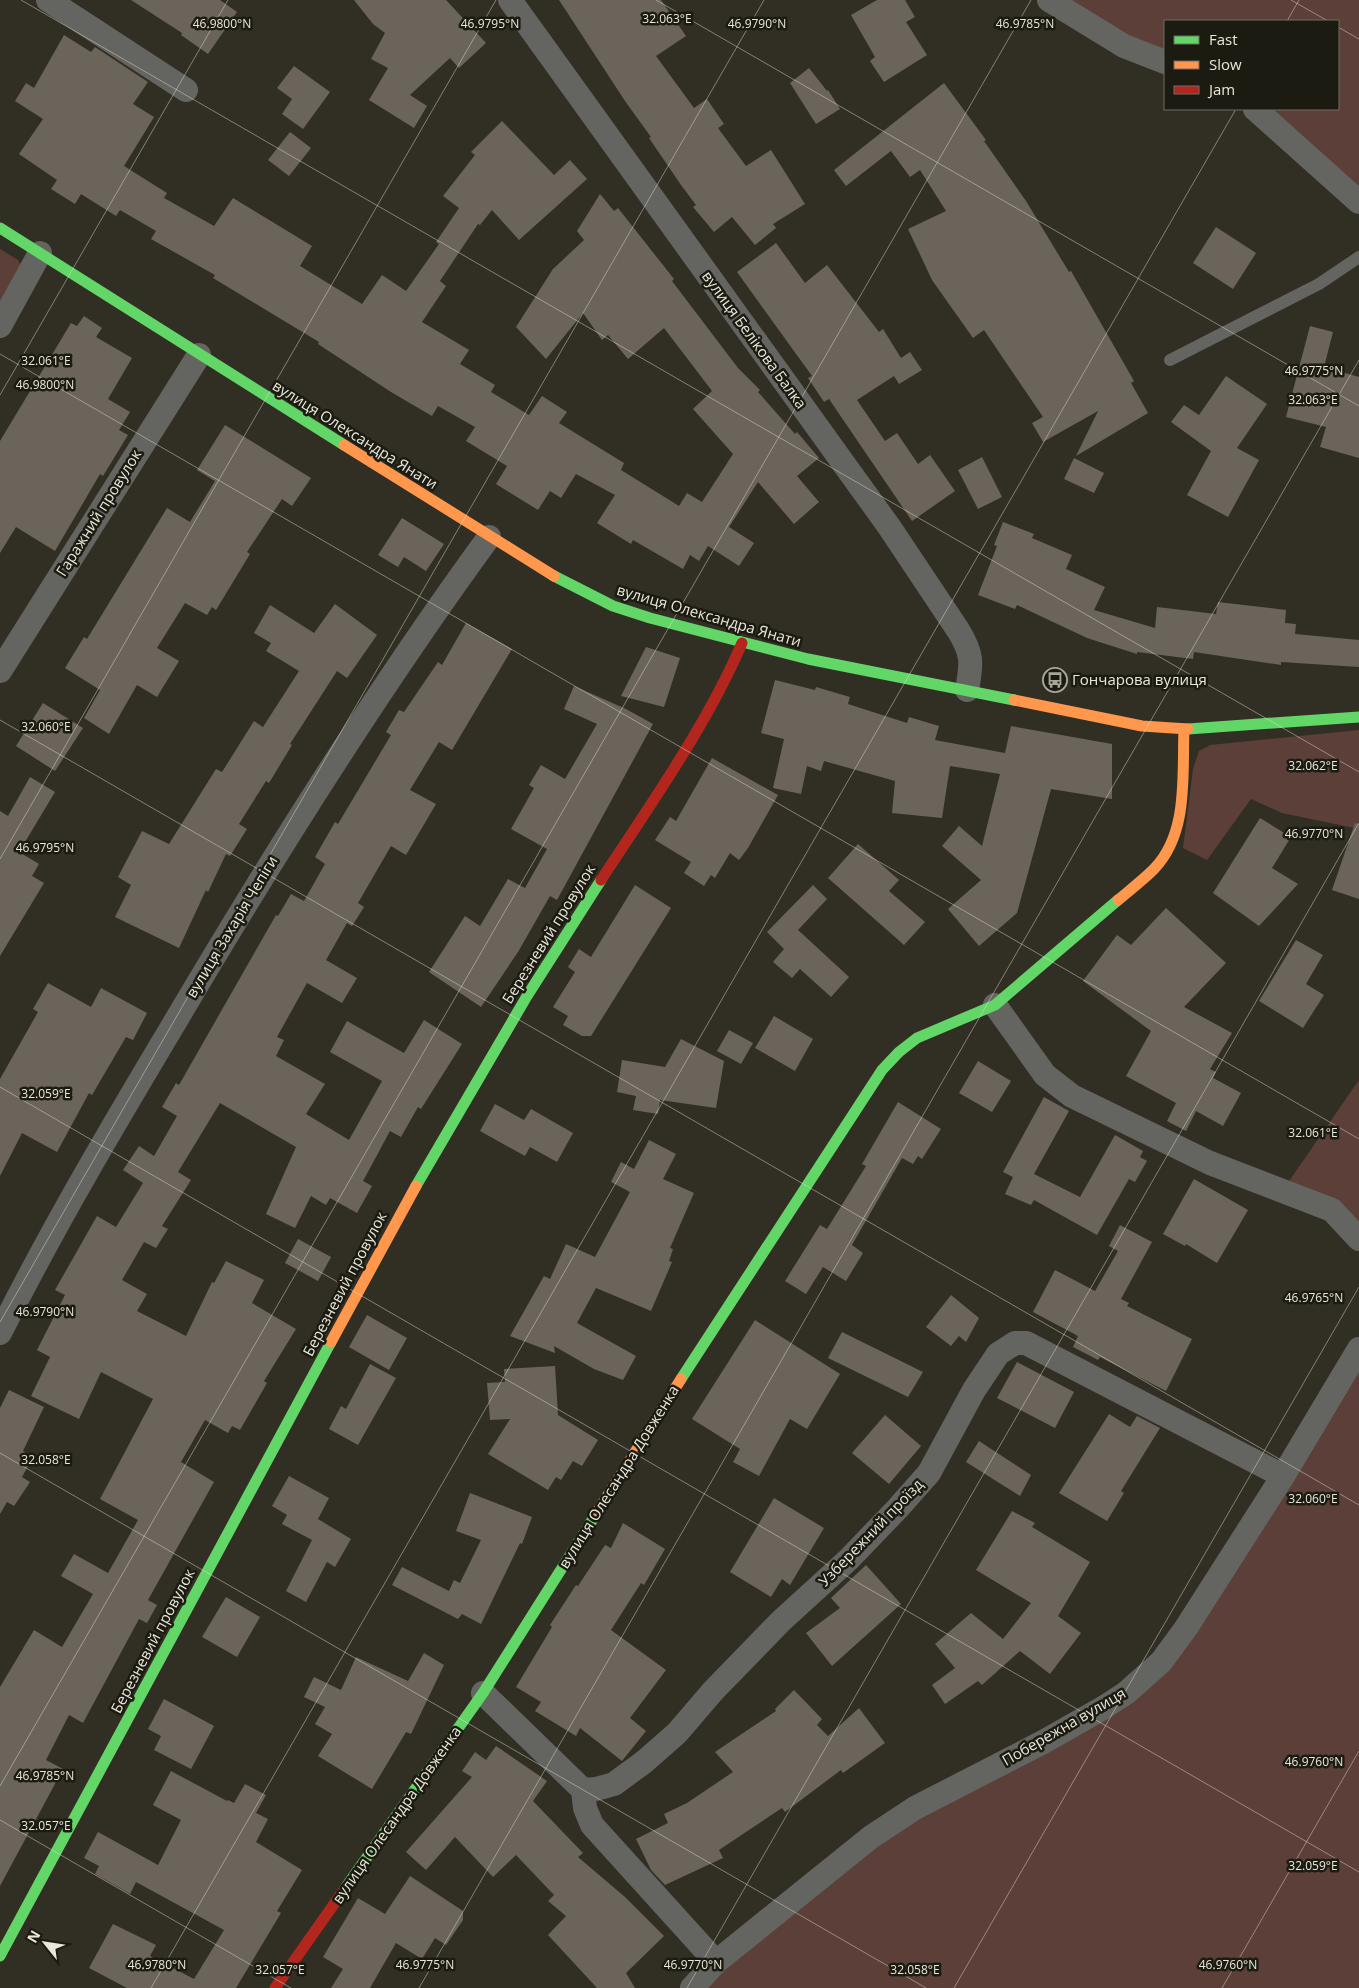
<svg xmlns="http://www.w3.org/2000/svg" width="1359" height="1988" viewBox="0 0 1359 1988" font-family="'Open Sans',sans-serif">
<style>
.green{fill:#5b3f38}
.building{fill:#6b645a}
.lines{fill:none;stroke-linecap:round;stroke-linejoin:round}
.lane{stroke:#646560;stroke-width:12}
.street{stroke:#646560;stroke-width:24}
.fast{stroke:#63d668;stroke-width:11}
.slow{stroke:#ff974d;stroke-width:11}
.jam{stroke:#b3261e;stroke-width:11}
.ticks{fill:none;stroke:#e9e7da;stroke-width:1;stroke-opacity:0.45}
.labels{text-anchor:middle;stroke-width:5;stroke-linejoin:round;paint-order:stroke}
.street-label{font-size:15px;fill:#e9e7da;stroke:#1c1b12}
.poi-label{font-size:15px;fill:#e9e7da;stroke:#1c1b12;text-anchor:start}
.ticks-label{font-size:12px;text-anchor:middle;fill:#e9e7da;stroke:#1c1b12;stroke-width:5;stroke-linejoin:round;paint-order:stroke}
</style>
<rect width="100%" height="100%" fill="#312f24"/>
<!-- green -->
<g class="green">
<polygon points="1059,0 1359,0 1359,195 1266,109 1338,109 1338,21 1165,21 1165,54"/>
<polygon points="0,249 18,260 21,266 0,311"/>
<polygon points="1359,730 1359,829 1282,813 1251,799 1207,860 1183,848 1193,769 1199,751 1210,745"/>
<polygon points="1359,1080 1359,1226 1287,1184"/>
<polygon points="1359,1363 1359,1988 704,1988 745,1950 917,1811 1125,1698"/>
</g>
<!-- building -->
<g class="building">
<polygon points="131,0 220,0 237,12 208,54 181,35 182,33"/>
<polygon points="354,0 446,0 486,43 459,68 450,58 410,95 427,106 414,128 369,100 388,68 371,59 385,33 373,24"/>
<polygon points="559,0 661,0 686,36 656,56 694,108 707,99 724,124 718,128 746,166 771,150 805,204 773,224 776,228 755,245 732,217 714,232 693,207 696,205 681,185 649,138 651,137 625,101"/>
<polygon points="877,0 905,0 915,17 906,22 927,55 884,82 870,61 875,57 851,15"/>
<polygon points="64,35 91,52 95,47 148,82 133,104 154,117 124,166 167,193 164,198 214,226 233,198 312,246 300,266 362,304 382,275 406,291 439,244 436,242 459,208 443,196 475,155 471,152 502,121 554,175 570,160 587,179 519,240 492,210 480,225 478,224 440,281 446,286 422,322 469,350 460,364 495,385 491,392 529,415 542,396 567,412 559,423 624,463 621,470 679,506 687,493 702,502 733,454 693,409 712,391 664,328 628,359 608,335 602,340 583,313 546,359 516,327 553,269 584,240 577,231 600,194 614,211 618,208 674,279 672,281 738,368 760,390 758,392 795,434 797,432 819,458 797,476 819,502 794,524 758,482 729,527 754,543 739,566 708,546 699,561 690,555 683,569 633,540 631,544 597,523 615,495 576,474 561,498 550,491 538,510 496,484 507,466 466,441 475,427 438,406 432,416 391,392 318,344 319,342 213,278 215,275 151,239 156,231 120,210 116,216 81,194 75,204 51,189 57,180 19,154 43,119 15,101 26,83 34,88"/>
<polygon points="294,66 330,92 303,129 282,114 292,99 277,88"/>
<polygon points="809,68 827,91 828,90 840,109 816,124 790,83"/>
<polygon points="944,83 986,140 984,141 1026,201 1069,272 1071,271 1134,381 1131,383 1148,413 1076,456 1098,411 1043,442 1032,423 1043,417 984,330 973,338 932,280 908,229 946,211 920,170 910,177 891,151 846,186 834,170"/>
<polygon points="290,132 311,148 289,176 268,160"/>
<polygon points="1216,227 1256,253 1233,289 1193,263"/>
<polygon points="776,243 805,283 827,265 879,332 883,329 901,358 910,352 922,370 899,384 894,376 857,400 885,441 897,433 918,464 930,455 955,491 912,521 829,399 824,402 808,378 812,376 737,272"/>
<polygon points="84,316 102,328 96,337 132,358 108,399 130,412 119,430 128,435 103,476 100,474 55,551 16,527 0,553 0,441 71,323 77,326"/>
<polygon points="1310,326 1333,332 1324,367 1359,377 1359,458 1320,447 1326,427 1286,417"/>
<polygon points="1226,376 1267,404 1237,448 1259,460 1228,517 1187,495 1211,451 1171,422 1184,405 1199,415"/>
<polygon points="225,425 311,478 292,506 282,499 247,552 250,554 216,610 212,607 207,615 185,603 157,648 179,661 157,697 137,685 109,734 84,718 100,690 65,668 84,637 87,639 167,508 190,522 215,481 197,470"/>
<polygon points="982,457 1002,497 978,509 958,470"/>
<polygon points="1074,458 1104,473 1094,493 1064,479"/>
<polygon points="402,518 444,544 426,571 404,557 398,567 378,555"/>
<polygon points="1003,522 1034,534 1032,538 1072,555 1066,569 1105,587 1094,610 1155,628 1157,607 1216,614 1218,602 1286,610 1285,623 1296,624 1295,634 1359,640 1359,667 1281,662 1281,665 1194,652 1193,659 1137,652 1137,654 1087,638 1017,605 1015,609 978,595 997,546 994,545"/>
<polygon points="335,604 377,635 347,678 337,671 290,744 292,745 269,783 266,781 239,824 247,829 230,856 226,854 208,892 206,890 179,948 115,917 131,885 118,877 142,831 169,844 216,769 222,772 254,721 263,727 299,671 266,651 271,643 254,633 270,605 314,633"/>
<polygon points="466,623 512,649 452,750 439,742 410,790 436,804 406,855 391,846 358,903 364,907 352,926 347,923 326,960 357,978 342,1003 307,983 277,1037 284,1040 276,1056 325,1084 306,1114 349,1140 382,1081 330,1052 347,1021 404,1053 424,1020 462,1044 421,1109 418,1107 401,1137 390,1131 363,1181 372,1186 357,1213 330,1198 326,1205 311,1196 295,1228 266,1214 296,1147 220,1103 178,1172 191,1180 162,1226 168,1229 156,1248 144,1242 122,1280 147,1294 137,1311 186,1336 212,1282 214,1283 226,1261 264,1280 252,1303 296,1329 264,1381 267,1383 240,1430 232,1426 228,1433 205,1420 181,1462 214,1482 148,1600 157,1605 147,1623 139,1619 83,1723 69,1715 46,1760 63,1769 0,1886 0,1687 34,1630 62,1647 93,1594 61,1576 74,1554 108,1573 138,1520 100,1499 153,1399 101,1372 79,1419 31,1396 50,1357 37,1350 65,1295 55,1290 97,1216 116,1227 143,1183 123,1170 139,1146 154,1156 177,1116 162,1107 176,1083 179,1085 276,915 278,916 291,894 304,901 325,864 315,857 335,822 338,824 391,735 386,732 399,710 404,712 438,662 442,665"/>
<polygon points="646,647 680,658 664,707 621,696"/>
<polygon points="775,680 815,690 816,687 850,697 848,704 907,723 909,717 939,726 935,740 1005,753 1011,726 1112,744 1112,799 1051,789 1017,913 979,946 948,909 981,880 942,846 959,826 982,846 1000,774 950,766 942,818 892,813 895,781 824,761 821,771 807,766 801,794 773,788 784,739 761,733"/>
<polygon points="574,686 626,709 653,724 557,900 550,896 518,952 481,1007 429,972 465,916 480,926 508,879 525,888 547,849 511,829 534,788 529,785 541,765 565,779 597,724 564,709"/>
<polygon points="43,703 83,728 55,771 16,746"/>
<polygon points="712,758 778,795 748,848 739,860 730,853 715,878 711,875 704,886 684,873 691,862 655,840 670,817 676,821"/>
<polygon points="30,777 55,792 19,852 39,864 32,876 44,883 0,956 0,811 8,816"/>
<polygon points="1260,818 1291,837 1272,868 1298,884 1259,926 1213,893"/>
<polygon points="1355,823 1359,824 1359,899 1332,890"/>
<polygon points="858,844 899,880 889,891 925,922 904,945 828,878"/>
<polygon points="635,885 671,908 591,1036 582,1036 563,1025 568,1016 553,1007 575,972 568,967 579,949 591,957"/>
<polygon points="813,885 827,899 798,930 849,977 831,997 800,969 792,978 773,962 784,949 767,932"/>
<polygon points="1166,908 1226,963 1184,1007 1232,1033 1210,1069 1216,1072 1213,1078 1241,1093 1223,1126 1196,1111 1186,1131 1167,1121 1176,1103 1126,1076 1151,1031 1083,981 1117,935 1131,945"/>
<polygon points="1296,940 1323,955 1306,984 1324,995 1303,1028 1259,1001"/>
<polygon points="48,983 91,1007 101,988 147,1013 133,1040 126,1037 92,1095 89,1093 57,1152 22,1133 0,1176 0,1079 38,1012 33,1009"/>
<polygon points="774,1016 813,1039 795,1071 755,1048"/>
<polygon points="729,1030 753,1043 741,1064 717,1051"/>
<polygon points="681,1039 724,1061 716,1108 660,1100 658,1114 633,1110 636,1096 617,1092 622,1060 665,1067"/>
<polygon points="978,1061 1011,1081 992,1112 959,1093"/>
<polygon points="1044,1097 1069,1111 1034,1174 1080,1197 1115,1135 1143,1151 1140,1157 1147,1161 1135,1182 1129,1179 1097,1235 1034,1200 1031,1205 1005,1194 1013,1177 1003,1172"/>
<polygon points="898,1102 941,1129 922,1159 918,1156 913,1164 902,1158 852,1245 863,1253 846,1281 823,1267 806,1294 785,1281 820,1225 827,1229 866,1166 862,1164"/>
<polygon points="495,1104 524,1120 531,1109 573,1133 557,1162 530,1147 525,1156 480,1131"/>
<polygon points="649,1140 676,1154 663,1179 694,1193 670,1248 673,1249 669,1261 672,1262 651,1311 596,1288 577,1323 636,1356 623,1380 594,1369 554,1346 555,1353 510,1336 544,1276 550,1279 566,1244 595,1257 630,1192 611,1182 621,1162 634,1169"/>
<polygon points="1194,1179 1248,1210 1217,1263 1186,1244 1185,1246 1163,1234"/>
<polygon points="1120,1225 1152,1242 1121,1299 1129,1303 1127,1306 1192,1339 1166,1391 1100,1357 1098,1360 1073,1347 1078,1336 1033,1312 1055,1270 1095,1291 1118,1251 1109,1246"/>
<polygon points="298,1239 331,1257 318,1281 285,1263"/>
<polygon points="951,1295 979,1318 966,1342 959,1336 951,1346 926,1327"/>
<polygon points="367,1315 407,1338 389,1370 349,1347"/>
<polygon points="755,1320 840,1374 807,1429 790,1419 759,1476 733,1462 740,1449 692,1419"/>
<polygon points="842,1332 923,1372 908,1397 828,1358"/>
<polygon points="1017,1362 1074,1392 1055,1428 997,1398"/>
<polygon points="370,1364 396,1378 358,1445 329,1429 341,1406 346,1409"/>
<polygon points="555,1366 558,1415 598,1440 582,1466 573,1461 561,1480 556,1477 548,1490 488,1454 510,1419 490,1420 487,1383 505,1382 504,1369"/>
<polygon points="9,1390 44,1407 23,1451 33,1457 22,1477 30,1482 14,1506 7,1502 0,1514 0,1408"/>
<polygon points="1109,1414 1130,1427 1137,1416 1160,1428 1121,1491 1124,1493 1107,1521 1059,1493"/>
<polygon points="885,1415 921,1446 889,1484 852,1453"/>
<polygon points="979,1441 1031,1475 1020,1496 966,1462"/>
<polygon points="289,1476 329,1498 318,1519 351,1539 335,1567 327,1562 306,1602 286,1591 312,1540 282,1524 287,1515 272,1506"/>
<polygon points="470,1493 532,1517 522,1544 520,1543 481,1624 462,1614 458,1619 392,1585 402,1567 449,1591 454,1580 460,1583 481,1540 456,1531"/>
<polygon points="774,1498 824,1528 790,1585 782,1579 771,1597 730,1572"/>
<polygon points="1012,1511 1035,1523 1032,1527 1090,1562 1058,1616 1081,1633 1050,1674 1020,1651 982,1685 978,1681 945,1704 932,1685 955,1668 935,1644 971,1613 1003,1639 1031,1603 976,1570"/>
<polygon points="623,1523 665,1549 644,1585 641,1583 611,1630 666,1670 630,1718 646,1731 622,1761 580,1728 576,1736 535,1711 541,1702 516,1687 552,1627 550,1625 576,1585 578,1586 605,1545 611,1548"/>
<polygon points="866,1565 901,1604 832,1666 806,1633 840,1608 831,1598"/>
<polygon points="226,1597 260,1617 237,1657 202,1637"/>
<polygon points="424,1653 444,1665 411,1734 406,1732 372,1789 318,1756 332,1734 315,1724 325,1707 304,1697 314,1677 341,1690 356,1657 408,1681"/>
<polygon points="794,1690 822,1719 817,1725 828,1736 859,1708 885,1743 843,1773 841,1770 785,1812 782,1808 719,1850 723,1858 665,1885 651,1870 636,1839 668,1823 664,1814 687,1803 733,1772 715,1752 776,1711 775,1709"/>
<polygon points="164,1699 214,1726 191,1769 154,1750 161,1736 148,1729"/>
<polygon points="496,1746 547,1781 533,1801 583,1853 578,1857 625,1897 664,1936 626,1973 635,1988 597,1988 548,1935 566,1916 548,1901 554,1895 516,1855 493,1877 455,1837 426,1870 406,1852 472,1777 462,1771 475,1752 486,1760"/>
<polygon points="171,1771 227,1801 228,1800 234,1803 245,1784 266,1795 256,1813 268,1819 256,1842 302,1870 277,1911 281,1913 236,1988 127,1988 89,1968 113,1924 156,1945 150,1956 194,1979 224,1930 136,1882 130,1894 95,1874 99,1866 84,1858 98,1832 158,1865 181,1820 153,1805"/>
<polygon points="410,1876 463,1911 463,1920 446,1945 435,1938 422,1959 396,1943 370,1988 331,1988 343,1969 323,1957 358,1898 385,1914"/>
</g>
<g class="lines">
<!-- lane -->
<polyline class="lane" points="1170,360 1319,284 1359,257"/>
<!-- street -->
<g class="street">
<polyline points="48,0 186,90"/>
<path d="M510,0L890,528L958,630C973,654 972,663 967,690"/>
<polyline points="1049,0 1124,46 1165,62"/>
<polyline points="1255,109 1359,202"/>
<polyline points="0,326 40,253"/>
<polyline points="0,671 199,355"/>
<polyline points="995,1005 1045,1075 1072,1096 1210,1163 1332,1210 1359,1239"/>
<path d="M0,1333C53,1227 114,1124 175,1022C273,856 375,693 489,537"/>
<polyline points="483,1693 583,1790 585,1808 592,1825 716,1962"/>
<polyline points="583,1790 596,1789 614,1784 644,1762 677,1733 713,1691 781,1621 849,1559 898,1508 929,1473 974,1390 998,1354 1015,1343 1026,1343 1283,1476"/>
<polyline points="692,1988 716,1962 871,1837 915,1808 1045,1741 1103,1708 1126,1693 1161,1662 1186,1628 1283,1476 1359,1349"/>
</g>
<!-- fast -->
<g class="fast">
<polyline points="0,228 344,445"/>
<polyline points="554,576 613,606 650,618 808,659 1014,700"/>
<polyline points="1188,729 1359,717"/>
<polyline points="416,1186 527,996 601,880"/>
<polyline points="681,1379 882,1070 899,1052 917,1038 995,1005 1118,900"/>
<polyline points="346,1887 483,1693 598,1511"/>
<polyline points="0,1956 331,1342"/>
</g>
<!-- slow -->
<g class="slow">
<polyline points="344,445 554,576"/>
<polyline points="1014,700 1142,726 1188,729"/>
<path d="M1118,900C1130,890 1143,880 1154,869C1189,833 1182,775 1184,729"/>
<polyline points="331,1342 416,1186"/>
<polyline points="598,1511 681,1379"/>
</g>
<!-- jam -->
<g class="jam">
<path d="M601,880C650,805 707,725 742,643"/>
<polyline points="275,1988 346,1887"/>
</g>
</g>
<!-- ticks -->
<path class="ticks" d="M21,0L1359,772M656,0L1359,406M1291,0L1328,21M1287,21L1299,0M1338,27L1359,39M0,354L1359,1139M0,395L228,0M0,720L1359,1505M0,859L496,0M0,1087L1359,1872M0,1322L764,0M0,1453L926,1988M0,1786L1031,0M0,1820L291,1988M151,1988L1236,109M419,1988L1359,360M687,1988L1359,823M954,1988L1359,1287M1222,1988L1359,1751"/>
<!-- icons -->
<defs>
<symbol id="bus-ring" viewBox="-11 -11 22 22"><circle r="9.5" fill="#1c1b12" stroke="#a9a79a" stroke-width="1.5"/><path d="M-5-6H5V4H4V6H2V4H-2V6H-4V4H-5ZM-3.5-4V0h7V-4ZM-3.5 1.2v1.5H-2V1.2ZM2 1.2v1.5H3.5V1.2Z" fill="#a9a79a"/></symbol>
</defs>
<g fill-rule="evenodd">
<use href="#bus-ring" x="1041" y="666" width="28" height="28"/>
</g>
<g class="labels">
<!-- street labels -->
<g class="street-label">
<text transform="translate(754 340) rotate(54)" y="5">вулиця Белікова Балка</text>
<text transform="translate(355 435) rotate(32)" y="5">вулиця Олександра Янати</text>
<text transform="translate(99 513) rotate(-58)" y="5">Гаражний провулок</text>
<text transform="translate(709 616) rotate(16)" y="5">вулиця Олександра Янати</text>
<text transform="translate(232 927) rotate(-59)" y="5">вулиця Захарія Чепіги</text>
<text transform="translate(549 934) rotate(-58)" y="5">Березневий провулок</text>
<text transform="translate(345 1284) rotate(-62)" y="5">Березневий провулок</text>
<text transform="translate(619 1477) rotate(-58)" y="5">вулиця Олесандра Довженка</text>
<text transform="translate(871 1533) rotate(-46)" y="5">Узбережний проїзд</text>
<text transform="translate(153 1641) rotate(-62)" y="5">Березневий провулок</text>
<text transform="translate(1064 1727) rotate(-30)" y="5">Побережна вулиця</text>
<text transform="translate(397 1815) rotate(-55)" y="5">вулиця Олесандра Довженка</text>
</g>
<!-- poi labels -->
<g class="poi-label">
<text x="1072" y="685">Гончарова вулиця</text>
</g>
</g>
<g class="ticks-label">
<text x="667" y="23">32.063°E</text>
<text x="222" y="28">46.9800°N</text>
<text x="490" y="28">46.9795°N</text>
<text x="757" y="28">46.9790°N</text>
<text x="1025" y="28">46.9785°N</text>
<text x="46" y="365">32.061°E</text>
<text x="1314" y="375">46.9775°N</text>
<text x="45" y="389">46.9800°N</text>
<text x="1313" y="404">32.063°E</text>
<text x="46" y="731">32.060°E</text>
<text x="1313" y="770">32.062°E</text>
<text x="1314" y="838">46.9770°N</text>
<text x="45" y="852">46.9795°N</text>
<text x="46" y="1098">32.059°E</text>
<text x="1313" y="1137">32.061°E</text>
<text x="1314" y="1302">46.9765°N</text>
<text x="45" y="1316">46.9790°N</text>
<text x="46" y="1464">32.058°E</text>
<text x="1313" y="1503">32.060°E</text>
<text x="1314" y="1766">46.9760°N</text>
<text x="45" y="1780">46.9785°N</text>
<text x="46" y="1830">32.057°E</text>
<text x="1313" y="1870">32.059°E</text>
<text x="157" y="1969">46.9780°N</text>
<text x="425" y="1969">46.9775°N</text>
<text x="693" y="1969">46.9770°N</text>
<text x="1228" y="1969">46.9760°N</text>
<text x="280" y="1974">32.057°E</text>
<text x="915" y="1974">32.058°E</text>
</g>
<!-- legend -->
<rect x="1164" y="20" width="175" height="90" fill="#1c1b12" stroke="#6e6d62"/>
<rect x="1174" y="36" width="25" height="8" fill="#63d668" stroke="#6e6d62"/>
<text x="1209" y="45" font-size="15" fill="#e9e7da">Fast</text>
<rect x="1174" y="61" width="25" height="8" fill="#ff974d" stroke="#6e6d62"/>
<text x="1209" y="70" font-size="15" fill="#e9e7da">Slow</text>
<rect x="1174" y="86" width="25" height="8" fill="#b3261e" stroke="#6e6d62"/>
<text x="1209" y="95" font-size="15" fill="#e9e7da">Jam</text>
<!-- north arrow -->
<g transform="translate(45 1943) rotate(300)" stroke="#1c1b12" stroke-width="4" paint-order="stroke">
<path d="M0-4L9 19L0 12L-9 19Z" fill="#e9e7da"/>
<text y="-8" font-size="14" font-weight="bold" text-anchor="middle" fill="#e9e7da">N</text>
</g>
</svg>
